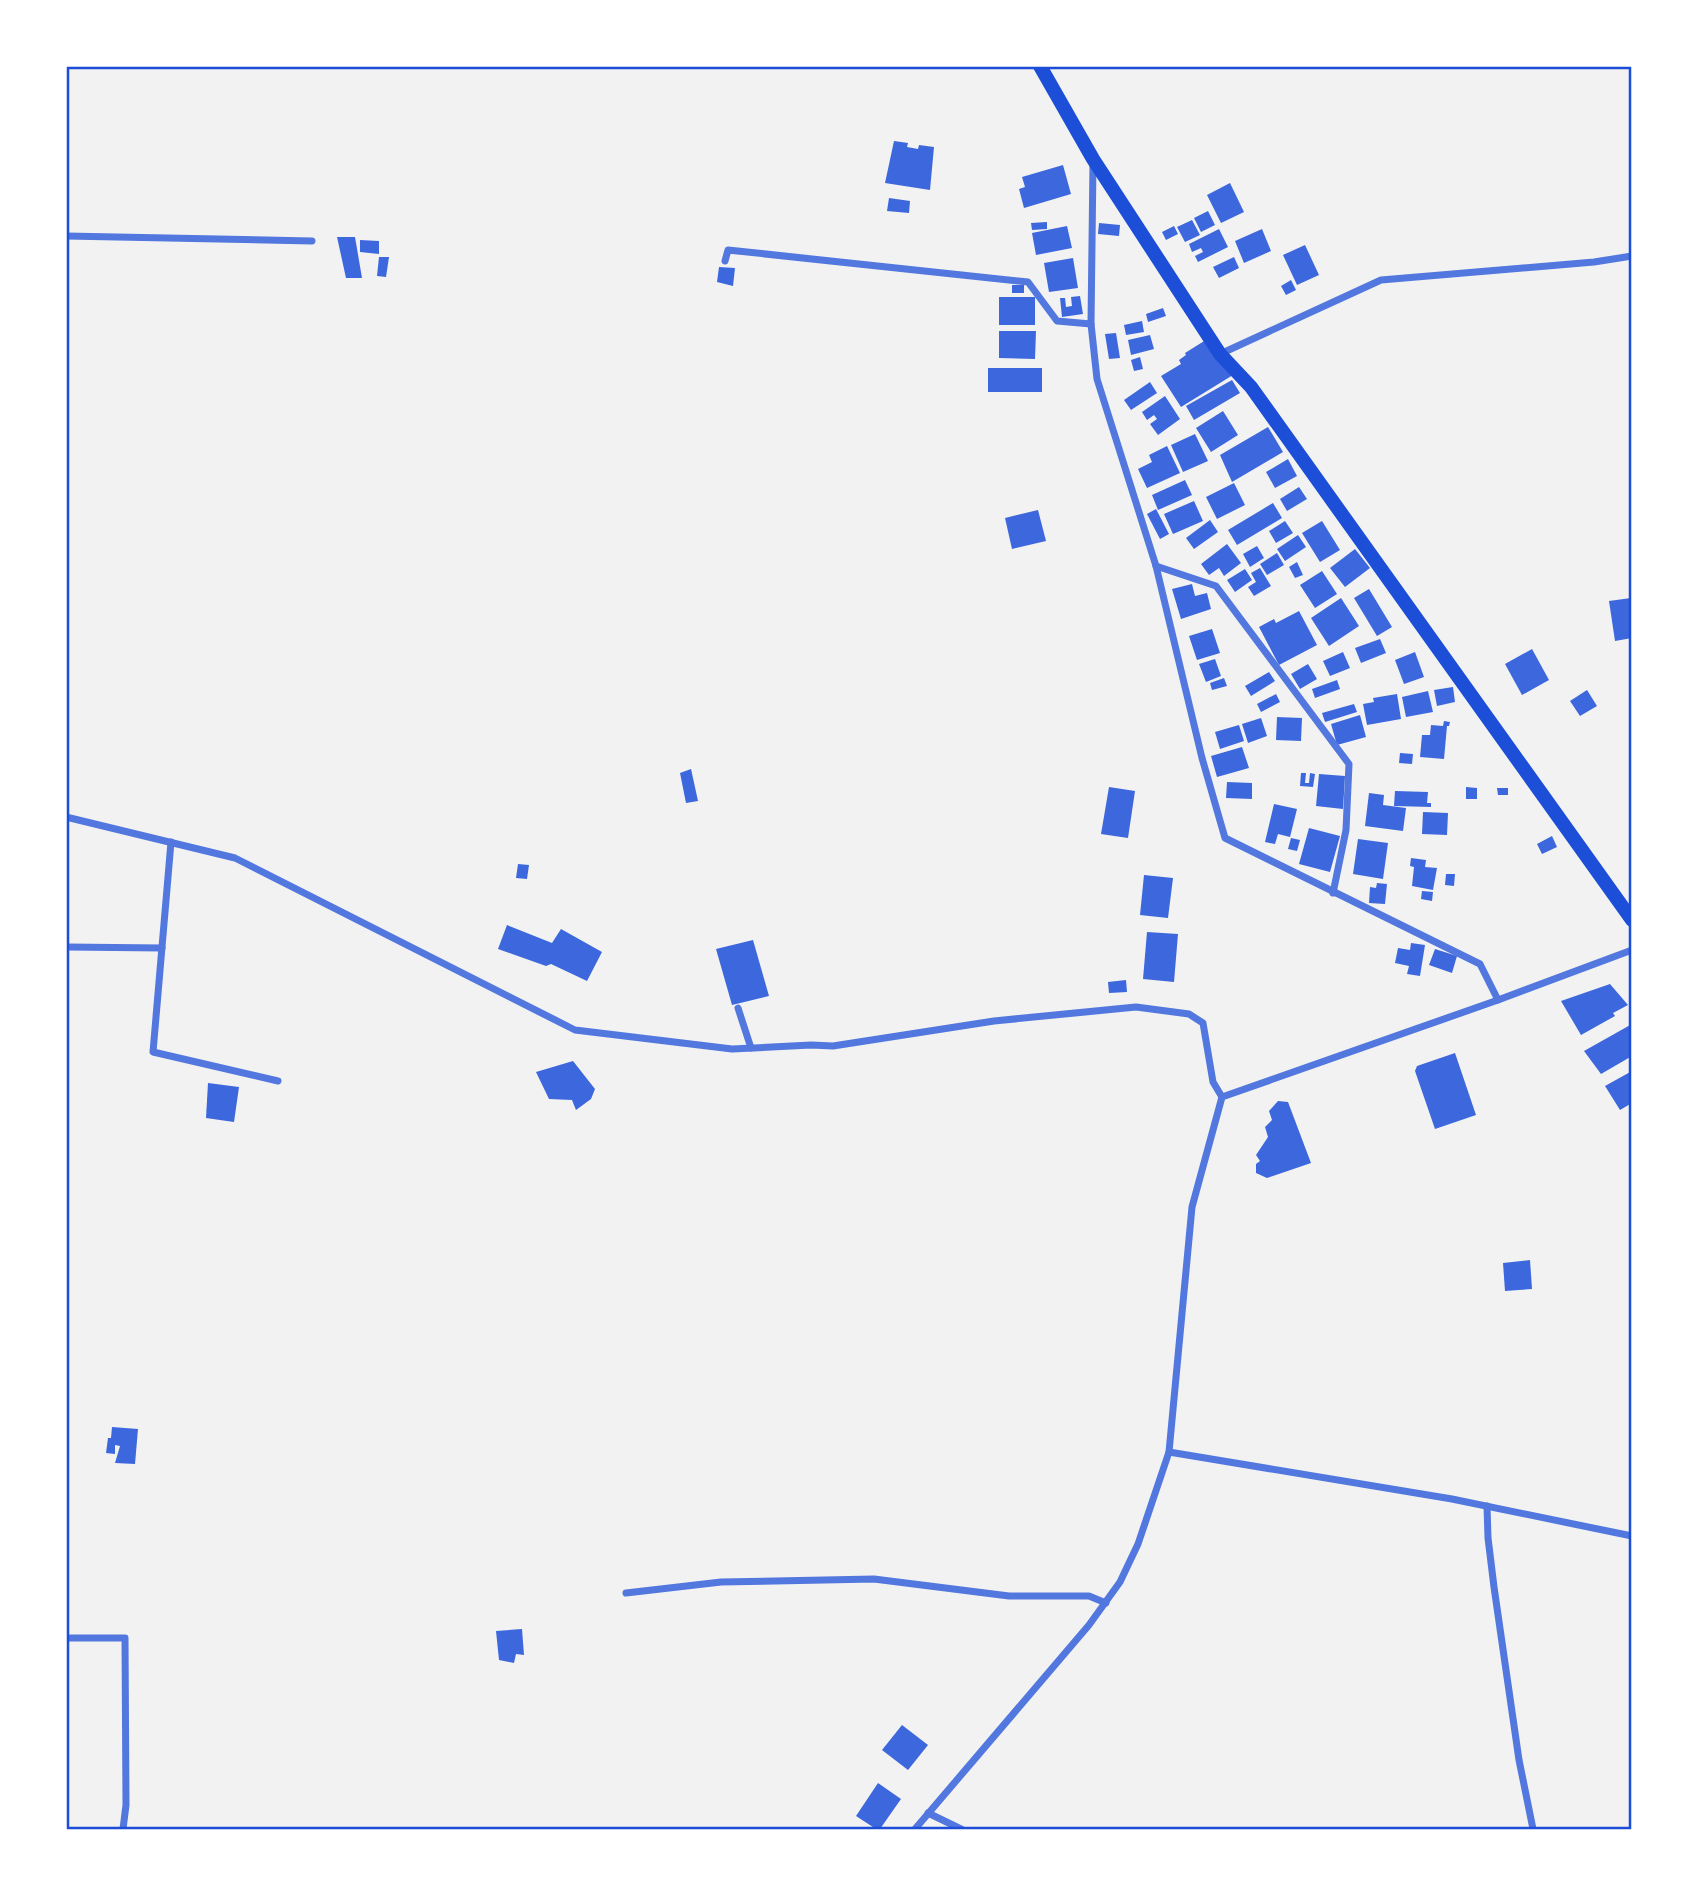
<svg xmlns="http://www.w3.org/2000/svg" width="1698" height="1896" viewBox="0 0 1698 1896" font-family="'IBM Plex Sans',sans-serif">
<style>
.building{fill:#3d67dc}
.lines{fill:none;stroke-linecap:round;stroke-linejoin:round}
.minor{stroke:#5277de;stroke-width:7}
.secondary{stroke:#1d4ed8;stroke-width:14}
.neatline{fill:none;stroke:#1d4ed8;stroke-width:2.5}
</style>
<rect width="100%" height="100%" fill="#f2f2f2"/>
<!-- building -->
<g class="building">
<polygon points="894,141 908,143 907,147 918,149 919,145 934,147 930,190 885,183"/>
<polygon points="1063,165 1071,194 1024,208 1019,189 1025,187 1022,177"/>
<polygon points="1230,183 1244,212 1221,223 1207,195"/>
<polygon points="889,198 910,201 909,213 887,211"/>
<polygon points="1208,211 1215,225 1201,232 1194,218"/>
<polygon points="1192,220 1200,235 1185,242 1177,227"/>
<polygon points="1047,222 1047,229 1032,230 1031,223"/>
<polygon points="1099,223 1120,225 1119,236 1098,234"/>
<polygon points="1067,226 1072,248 1036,255 1032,233"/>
<polygon points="1174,226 1178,234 1166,240 1162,232"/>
<polygon points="1219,229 1228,247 1198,262 1195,256 1203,252 1201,248 1192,252 1189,244"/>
<polygon points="1262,229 1271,251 1244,263 1235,241"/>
<polygon points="337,237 355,237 362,278 346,278"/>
<polygon points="360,240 379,241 379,254 360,252"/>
<polygon points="1305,245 1319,275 1297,285 1283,255"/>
<polygon points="379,257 389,257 386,277 377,276"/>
<polygon points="1234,257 1239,268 1219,278 1213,267"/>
<polygon points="1073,258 1078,288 1049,292 1044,263"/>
<polygon points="719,267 735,268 733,286 717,282"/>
<polygon points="1291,280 1296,290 1286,295 1281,286"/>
<rect x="1012" y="285" width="12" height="8"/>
<polygon points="1080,296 1083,314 1062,317 1060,298 1065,298 1066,307 1072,306 1071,297"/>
<rect x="999" y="297" width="36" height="28"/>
<polygon points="1163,308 1166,316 1148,322 1146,314"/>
<polygon points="1142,321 1144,332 1126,335 1124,325"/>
<polygon points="999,331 1036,331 1035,359 999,358"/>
<polygon points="1116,333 1120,358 1109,359 1105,334"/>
<polygon points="1150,335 1154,349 1131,355 1128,340"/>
<polygon points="1209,338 1233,375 1181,407 1161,376 1181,364 1179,360 1186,355 1185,353"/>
<polygon points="1140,357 1143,369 1134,371 1131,360"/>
<rect x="988" y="368" width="54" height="24"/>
<polygon points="1232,380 1240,393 1194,420 1186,406"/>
<polygon points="1150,382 1157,393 1131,410 1124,400"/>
<polygon points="1165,396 1180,419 1158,435 1150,424 1157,419 1154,415 1147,420 1142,412"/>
<polygon points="1223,411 1238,435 1211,452 1196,428"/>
<polygon points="1268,427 1283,452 1232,482 1220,455"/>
<polygon points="1195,434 1208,461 1183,472 1171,445"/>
<polygon points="1167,446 1180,473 1147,488 1138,469 1152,462 1149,455"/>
<polygon points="1288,459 1297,476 1275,488 1266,472"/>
<polygon points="1185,480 1192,495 1158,510 1152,495"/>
<polygon points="1234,483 1245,505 1217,519 1206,497"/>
<polygon points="1299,487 1307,499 1287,511 1280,499"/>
<polygon points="1194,501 1203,521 1173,534 1164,514"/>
<polygon points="1273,503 1282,518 1237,545 1228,530"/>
<polygon points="1156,509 1169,534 1160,539 1147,514"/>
<polygon points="1038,510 1046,541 1012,549 1005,518"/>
<polygon points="1210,520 1218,532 1194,549 1186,538"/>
<polygon points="1285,521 1293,533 1276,543 1269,531"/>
<polygon points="1322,521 1340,550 1320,562 1302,533"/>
<polygon points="1298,535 1306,547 1285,561 1277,549"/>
<polygon points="1227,544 1241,563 1224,576 1219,568 1209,575 1201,564"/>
<polygon points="1257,546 1264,558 1250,567 1243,554"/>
<polygon points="1355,549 1370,568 1345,587 1330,568"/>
<polygon points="1277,553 1284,565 1267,575 1260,564"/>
<polygon points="1297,562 1303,575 1295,578 1289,567"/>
<polygon points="1260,568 1271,586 1254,596 1248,587 1256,582 1251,573"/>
<polygon points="1245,569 1252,580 1235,592 1227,580"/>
<polygon points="1322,571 1337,594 1315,608 1300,585"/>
<polygon points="1192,584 1195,596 1207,593 1211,609 1181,619 1172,589"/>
<polygon points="1369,589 1392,627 1377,636 1354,598"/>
<polygon points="1341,598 1359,626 1329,646 1311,618"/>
<polygon points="1631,598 1632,638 1615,641 1609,601"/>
<polygon points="1299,611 1317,645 1279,665 1259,627 1274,619 1276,623"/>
<polygon points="1212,629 1220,653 1197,660 1189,636"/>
<polygon points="1380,639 1386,653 1361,663 1355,648"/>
<polygon points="1532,649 1549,680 1522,695 1505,664"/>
<polygon points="1343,652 1350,668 1330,676 1323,661"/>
<polygon points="1415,652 1424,677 1404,684 1395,660"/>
<polygon points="1215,659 1221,676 1206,682 1199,664"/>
<polygon points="1308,664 1317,679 1300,689 1291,674"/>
<polygon points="1269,672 1275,681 1251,696 1245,686"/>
<polygon points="1224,678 1227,686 1212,690 1210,683"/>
<polygon points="1337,680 1340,689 1315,698 1312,689"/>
<polygon points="1453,687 1455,702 1437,706 1434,690"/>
<polygon points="1587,690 1597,706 1580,716 1570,701"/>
<polygon points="1428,691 1433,712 1406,717 1402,697"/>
<polygon points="1276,694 1280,702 1261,712 1257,704"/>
<polygon points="1397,694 1401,719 1367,725 1363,704 1374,702 1373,698"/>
<polygon points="1354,704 1357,712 1325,722 1322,713"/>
<polygon points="1360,715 1366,737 1337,745 1331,724"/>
<polygon points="1277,717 1302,718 1301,741 1276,740"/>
<polygon points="1261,718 1267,736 1248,743 1242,724"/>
<polygon points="1444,721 1450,722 1449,726 1447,726 1444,759 1420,757 1422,735 1430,735 1431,725 1443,726"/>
<polygon points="1239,725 1244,741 1220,749 1215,732"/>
<polygon points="1242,747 1249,768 1217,777 1211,756"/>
<polygon points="1400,753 1413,754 1412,764 1399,763"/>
<polygon points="691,769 698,801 686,803 680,773"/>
<polygon points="1301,773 1306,773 1305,783 1309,783 1310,773 1315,774 1313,787 1300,786"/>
<polygon points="1319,774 1345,776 1343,809 1316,806"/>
<polygon points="1227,782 1252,783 1252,799 1226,798"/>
<polygon points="1109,787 1135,791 1128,838 1101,834"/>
<polygon points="1466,787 1477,788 1477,799 1466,799"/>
<polygon points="1497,788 1508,788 1508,795 1498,795"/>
<polygon points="1395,791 1428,792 1427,803 1431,803 1431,807 1394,806"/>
<polygon points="1369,793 1384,795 1383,805 1406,808 1403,831 1365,826"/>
<polygon points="1274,804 1297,809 1290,837 1278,834 1275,844 1265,842"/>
<polygon points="1423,812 1448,813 1447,835 1422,834"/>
<polygon points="1309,828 1340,836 1330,872 1299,864"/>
<polygon points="1552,836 1557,847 1542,854 1537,844"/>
<polygon points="1291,838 1300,840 1297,851 1288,849"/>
<polygon points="1358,839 1388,843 1383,879 1353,874"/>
<polygon points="1411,858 1426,860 1425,867 1437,868 1433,890 1412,886 1414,867 1410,866"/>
<polygon points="518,864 529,865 527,879 516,878"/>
<polygon points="1446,874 1455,874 1454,886 1445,885"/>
<polygon points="1144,875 1173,878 1168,918 1140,915"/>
<polygon points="1377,883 1387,884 1385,904 1369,903 1370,887 1376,888"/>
<polygon points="1422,891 1433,892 1432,901 1421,899"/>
<polygon points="507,925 552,943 561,929 602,952 587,981 551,964 546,966 498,949"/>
<polygon points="1147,932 1178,934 1174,982 1143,979"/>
<polygon points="753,940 769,996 732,1005 716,949"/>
<polygon points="1411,943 1425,945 1420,976 1407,974 1409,966 1395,963 1398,948 1410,950"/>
<polygon points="1435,949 1457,956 1452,973 1429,965"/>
<polygon points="1126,980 1127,992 1109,993 1108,982"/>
<polygon points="1610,984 1628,1005 1613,1013 1615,1016 1581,1035 1561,1001"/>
<polygon points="1632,1024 1632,1056 1601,1074 1584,1051"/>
<polygon points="1455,1053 1476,1115 1435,1129 1415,1071 1417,1066"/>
<polygon points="573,1061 595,1089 591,1099 576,1110 572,1100 549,1099 536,1072"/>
<polygon points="1632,1071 1632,1103 1620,1110 1605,1086"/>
<polygon points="208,1083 239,1087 234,1122 206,1118"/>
<polygon points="1278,1101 1288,1102 1311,1163 1267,1178 1256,1173 1256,1164 1260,1161 1256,1155 1268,1137 1265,1127 1272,1120 1269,1111"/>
<polygon points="1530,1260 1532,1289 1505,1291 1503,1263"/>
<polygon points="112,1427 138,1429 135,1464 115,1463 120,1446 115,1445 115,1454 106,1453 108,1438 111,1438"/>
<polygon points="522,1629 524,1655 516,1654 514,1663 499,1660 496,1631"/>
<polygon points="902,1725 928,1745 908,1770 882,1750"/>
<polygon points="878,1783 901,1799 880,1829 876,1829 856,1816"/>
</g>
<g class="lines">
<!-- minor -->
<g class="minor">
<polyline points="1093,163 1091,324 1097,379 1156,566 1202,758 1225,838 1480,964 1498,1000 1632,950"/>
<polyline points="66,236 312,241"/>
<polyline points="725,261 728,250 1028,282 1057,321 1091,324"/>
<polyline points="1220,354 1381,280 1594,262 1632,256"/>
<polyline points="1156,566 1216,586 1349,764 1346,830 1333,893"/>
<polyline points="66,817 235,858 575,1030 732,1049 811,1045 833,1046 994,1021 1136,1007 1189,1014 1203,1023 1213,1082 1222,1097"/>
<polyline points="171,842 153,1052 278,1081"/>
<polyline points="66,947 162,948"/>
<polyline points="738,1008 751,1048"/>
<polyline points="1169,1452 1452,1499 1632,1536"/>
<polyline points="1487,1506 1488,1538 1494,1587 1519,1760 1533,1829"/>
<polyline points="626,1593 721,1582 874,1579 1009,1596 1089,1596 1106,1603"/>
<polyline points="66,1638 125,1638 126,1805 123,1829"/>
<polyline points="928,1813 961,1829"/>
<polyline points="915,1829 1089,1625 1120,1582 1138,1544 1169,1452 1192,1207 1222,1097 1498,1000"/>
</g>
<!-- secondary -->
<polyline class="secondary" points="1040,66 1093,159 1220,354 1251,387 1632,920"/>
</g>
<!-- border -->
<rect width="1698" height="1896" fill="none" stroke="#ffffff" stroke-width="136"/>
<rect x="68" y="68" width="1562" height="1760" class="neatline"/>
</svg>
